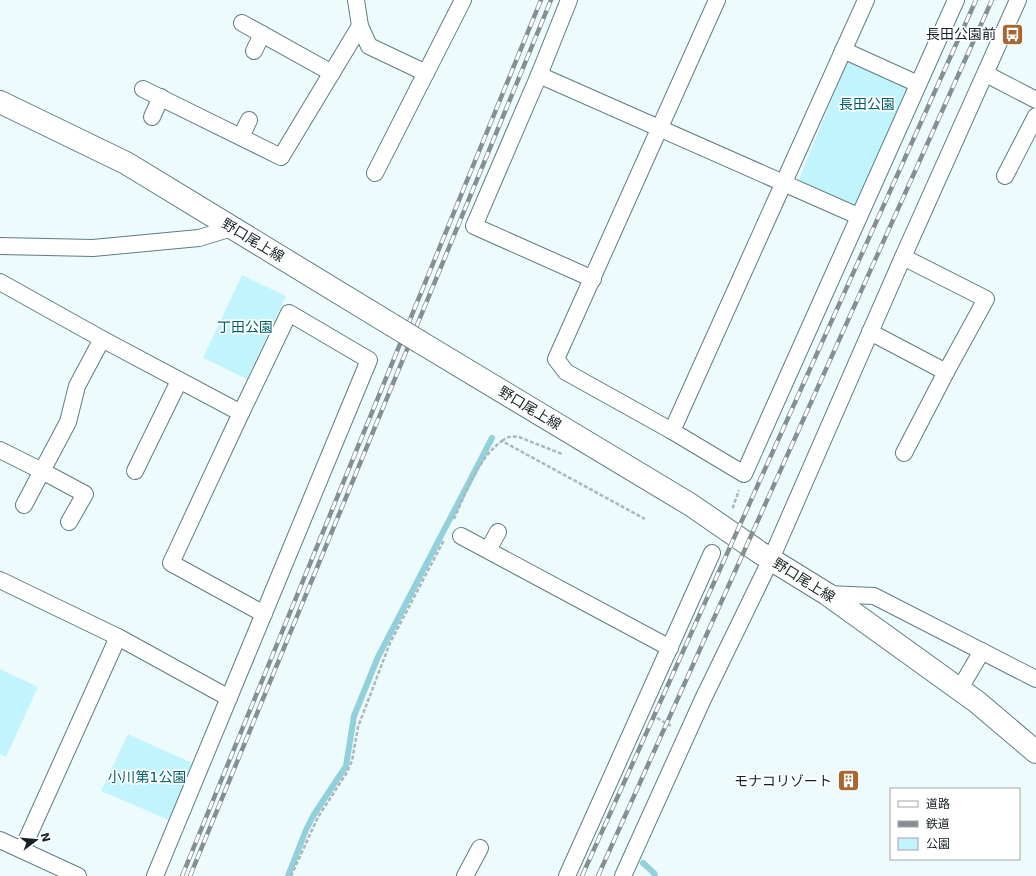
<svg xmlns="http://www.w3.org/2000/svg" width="1036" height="876" viewBox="0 0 1036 876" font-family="'DejaVu Sans','Noto Sans JP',sans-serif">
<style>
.green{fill:#c2f4fd}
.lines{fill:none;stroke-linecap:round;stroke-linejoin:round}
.stream{stroke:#91d1db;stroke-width:6}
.street-casing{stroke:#5e7c81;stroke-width:18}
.secondary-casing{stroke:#5e7c81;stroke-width:24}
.path{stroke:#abb8ba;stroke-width:2.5;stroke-dasharray:4 2;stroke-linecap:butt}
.street{stroke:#fff;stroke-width:16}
.secondary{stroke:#fff;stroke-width:22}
.rail-casing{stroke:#838f91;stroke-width:4.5}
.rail{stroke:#fff;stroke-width:3;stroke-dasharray:9;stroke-linecap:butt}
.secondary-bridge-casing{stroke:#5e7c81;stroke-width:24;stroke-linecap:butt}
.secondary-bridge{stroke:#fff;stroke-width:22}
.labels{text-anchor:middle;stroke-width:3.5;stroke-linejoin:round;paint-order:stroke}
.poi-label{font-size:14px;fill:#152123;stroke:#fff;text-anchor:end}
.park-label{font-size:14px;fill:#01606c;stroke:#fff}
.street-label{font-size:14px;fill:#152123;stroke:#fff}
</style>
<rect width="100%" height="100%" fill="#eefbfd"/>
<!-- green -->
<g class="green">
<polygon points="849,57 913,86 859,206 850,206 800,184 799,179"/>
<polygon points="242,275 286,296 247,379 203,358"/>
<polygon points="0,669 38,687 6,757 0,754"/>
<polygon points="128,734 192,763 169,820 101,791"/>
</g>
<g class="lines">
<!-- stream -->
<g class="stream">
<polyline points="643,863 654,873 655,876"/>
<polyline points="288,876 306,830 313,816 346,766 354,716 378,657 492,438"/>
</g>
<defs>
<g id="street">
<polyline points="356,0 360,26 369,46 426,73"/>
<polyline points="569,0 539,75 474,226 593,279"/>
<polyline points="717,0 556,359 566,372 672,431 744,474 956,0"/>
<polyline points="242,23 332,73"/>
<polyline points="843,50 918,84"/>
<polyline points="254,51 262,34"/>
<polyline points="986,74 1036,100"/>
<polyline points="539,75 858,216"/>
<polyline points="143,89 281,157 360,26"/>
<polyline points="152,117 161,97"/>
<polyline points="241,137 249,120"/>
<polyline points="375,173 463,0"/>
<polyline points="1005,176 1036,116"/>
<polyline points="0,246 93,248 199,238 232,228"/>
<polyline points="903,257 986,299 946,372 904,453"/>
<polyline points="0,282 102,339 241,413"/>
<polyline points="870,332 946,372"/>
<polyline points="672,431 866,0"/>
<polyline points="0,450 42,471 68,422 77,386 102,339"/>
<polyline points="135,471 179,381"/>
<polyline points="24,505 42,471 85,494 69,522"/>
<polyline points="461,536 670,648"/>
<polyline points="488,550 498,532"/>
<polyline points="0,580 118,637 229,698"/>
<polyline points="827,594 874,596 1036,679"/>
<polyline points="959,690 982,651"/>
<polyline points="0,840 78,876"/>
<polyline points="22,850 118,637"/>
<path d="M155,876C226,704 298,532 369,360L289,313L241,413L171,563L264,614"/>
<polyline points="465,876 480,848"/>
<polyline points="567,876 712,553"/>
<polyline points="623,876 703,699 771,559 903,257 1018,0"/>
</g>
<g id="secondary">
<polyline points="0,102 126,163 392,325"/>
<polyline points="420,342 691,505 759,552 827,594 977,702 1036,752"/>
</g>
</defs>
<!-- street casing -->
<use href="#street" class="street-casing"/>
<!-- secondary casing -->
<use href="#secondary" class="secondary-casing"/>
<!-- path -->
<g class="path">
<path d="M502,441C508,436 512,436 519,437L562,454"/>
<polyline points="734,508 733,507 739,490"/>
<path d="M454,519C466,492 478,458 502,441L645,519"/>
<polyline points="657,718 671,726"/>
<polyline points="291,876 318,817 346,774 352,761 358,727 390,643 444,540"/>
</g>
<!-- street -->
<use href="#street" class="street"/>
<!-- secondary -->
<use href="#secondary" class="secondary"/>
<defs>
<g id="rail">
<polyline points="182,876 541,0"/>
<polyline points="190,876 551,0"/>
<polyline points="582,876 976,0"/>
<polyline points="598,876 992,0"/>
</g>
</defs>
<!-- rail casing -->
<use href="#rail" class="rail-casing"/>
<!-- rail -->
<use href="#rail" class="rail"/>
<defs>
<polyline id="secondary-bridge" points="392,325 420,342"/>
</defs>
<!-- secondary-bridge casing -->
<use href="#secondary-bridge" class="secondary-bridge-casing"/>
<!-- secondary-bridge -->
<use href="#secondary-bridge" class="secondary-bridge"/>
</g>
<!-- icons -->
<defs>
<symbol id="bus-square" viewBox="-11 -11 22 22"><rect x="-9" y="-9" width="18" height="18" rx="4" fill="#a76730" stroke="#fff"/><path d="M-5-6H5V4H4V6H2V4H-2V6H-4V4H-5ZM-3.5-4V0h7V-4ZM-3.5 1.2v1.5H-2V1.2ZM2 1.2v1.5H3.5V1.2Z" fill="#fff"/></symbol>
<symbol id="building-square" viewBox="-11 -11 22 22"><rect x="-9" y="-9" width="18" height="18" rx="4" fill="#a76730" stroke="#fff"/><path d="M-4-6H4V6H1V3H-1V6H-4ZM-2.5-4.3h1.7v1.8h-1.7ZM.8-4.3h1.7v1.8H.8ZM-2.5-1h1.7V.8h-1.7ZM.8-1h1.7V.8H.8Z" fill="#fff"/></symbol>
</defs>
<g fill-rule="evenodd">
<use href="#bus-square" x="1000" y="22" width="25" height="25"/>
<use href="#building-square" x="836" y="768" width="25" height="25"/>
</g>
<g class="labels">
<!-- poi labels -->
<g class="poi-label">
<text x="996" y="39">長田公園前</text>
<text x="832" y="786">モナコリゾート</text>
</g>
<!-- park labels -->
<g class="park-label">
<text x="867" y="109">長田公園</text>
<text x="245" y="332">丁田公園</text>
<text x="147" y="782">小川第1公園</text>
</g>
<!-- street labels -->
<g class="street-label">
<text transform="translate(253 240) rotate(31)" y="5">野口尾上線</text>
<text transform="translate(530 408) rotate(31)" y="5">野口尾上線</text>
<text transform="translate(804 580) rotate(32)" y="5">野口尾上線</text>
</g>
</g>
<!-- legend -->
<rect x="890" y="788" width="130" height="72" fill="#ffffff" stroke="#a1a6a7"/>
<rect x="898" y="801" width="20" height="6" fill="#ffffff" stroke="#a1a6a7"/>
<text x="926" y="808" font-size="12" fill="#152123">道路</text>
<rect x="898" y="821" width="20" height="6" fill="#838f91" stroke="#a1a6a7"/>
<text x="926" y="828" font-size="12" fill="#152123">鉄道</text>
<rect x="898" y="838" width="20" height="12" fill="#c2f4fd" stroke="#a1a6a7"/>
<text x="926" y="848" font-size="12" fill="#152123">公園</text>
<!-- north arrow -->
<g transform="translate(36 840) rotate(74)" stroke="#ffffff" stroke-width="3" paint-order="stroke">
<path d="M0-3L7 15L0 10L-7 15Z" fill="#152123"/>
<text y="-6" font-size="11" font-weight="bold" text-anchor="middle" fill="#152123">N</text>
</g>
</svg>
